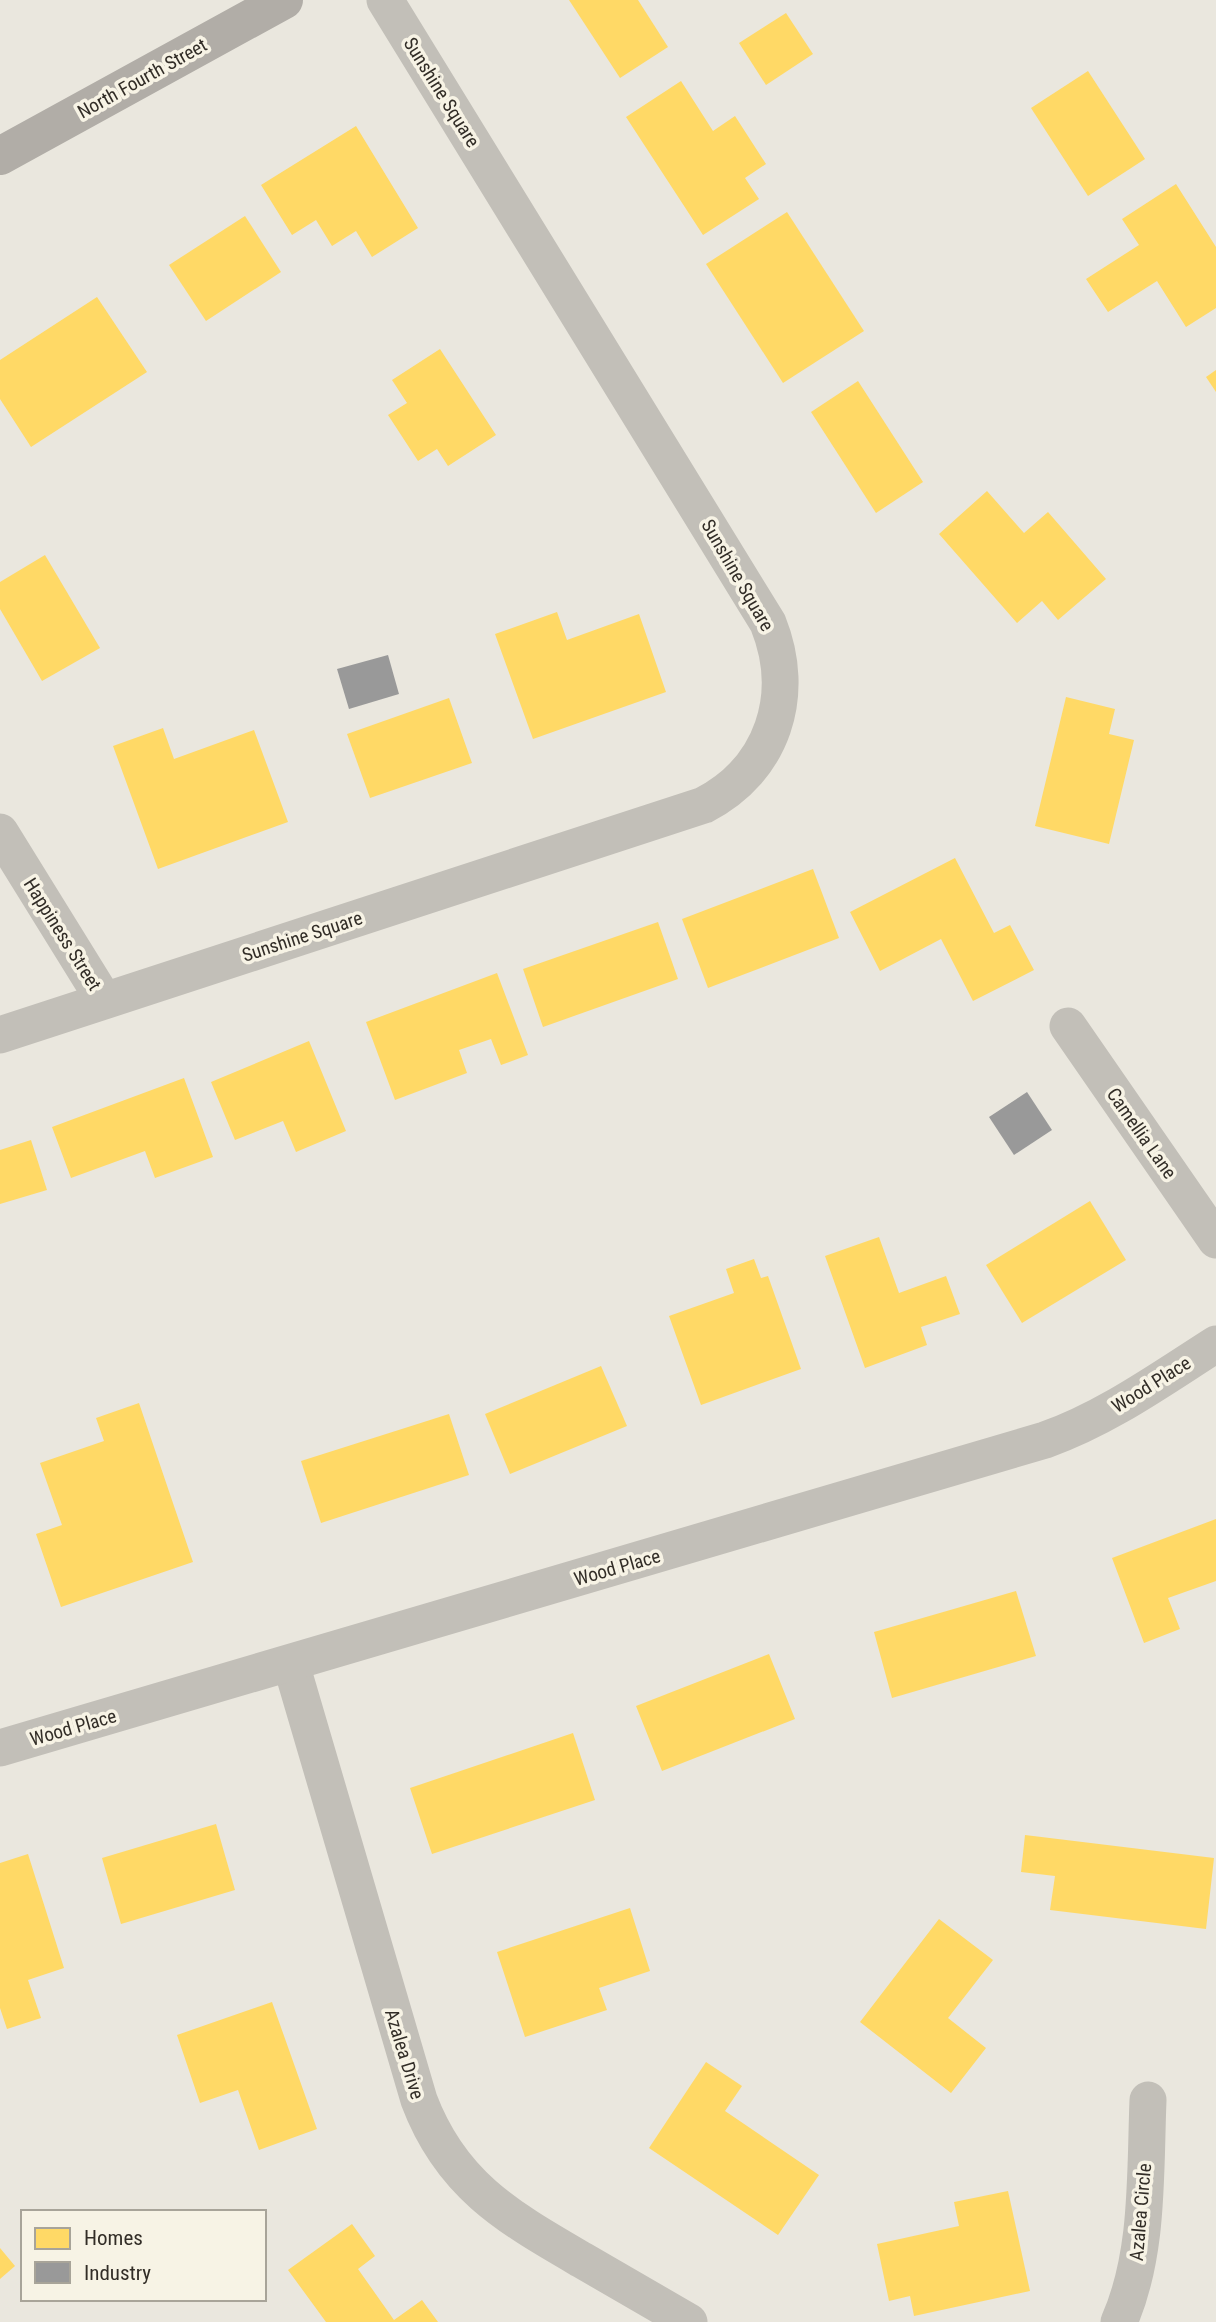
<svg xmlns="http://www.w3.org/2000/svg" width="1216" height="2322" viewBox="0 0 1216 2322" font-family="'Roboto Condensed',sans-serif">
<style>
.homes{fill:#ffd966}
.industry{fill:#999}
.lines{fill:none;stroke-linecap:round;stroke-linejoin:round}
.minor{stroke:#c2bfb8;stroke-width:37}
.major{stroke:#b1ada7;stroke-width:38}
.labels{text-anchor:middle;stroke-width:7;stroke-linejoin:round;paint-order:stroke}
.street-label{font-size:19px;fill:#322d27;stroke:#f7f3e5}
</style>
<rect width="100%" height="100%" fill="#eae7de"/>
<!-- homes -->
<g class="homes">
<polygon points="569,0 638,0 668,47 620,78"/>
<polygon points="786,13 813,54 766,85 739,43"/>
<polygon points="1088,71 1145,159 1088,196 1031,108"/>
<polygon points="681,81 713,131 735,116 766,164 745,178 759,199 703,235 626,117"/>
<polygon points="356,126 418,228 372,257 356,231 332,246 316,220 292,235 261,185"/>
<polygon points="1176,184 1216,247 1216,308 1186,327 1157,281 1108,312 1086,279 1139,245 1122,219"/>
<polygon points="787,212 864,331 783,383 706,264"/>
<polygon points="245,216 281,272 206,321 169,265"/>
<polygon points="97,297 147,372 31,447 0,399 0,360"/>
<polygon points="440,349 496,435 448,466 437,449 418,461 388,415 407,403 392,380"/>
<polygon points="1216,370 1216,392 1206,377"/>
<polygon points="858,381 923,482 876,513 811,412"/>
<polygon points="987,491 1024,533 1048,512 1106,579 1058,620 1042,601 1017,623 939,534"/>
<polygon points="45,555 100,648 42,681 0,609 0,582"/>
<polygon points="557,612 567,640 639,614 666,692 533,739 495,634"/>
<polygon points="1066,697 1115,709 1109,734 1134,740 1109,844 1035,826"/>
<polygon points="449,698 472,763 370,798 347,734"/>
<polygon points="163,728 174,759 254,730 288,822 158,869 113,746"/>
<polygon points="955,858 994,933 1010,925 1034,970 973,1001 941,939 880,971 850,912"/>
<polygon points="813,869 839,938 708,988 682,919"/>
<polygon points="658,922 678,979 543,1027 523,969"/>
<polygon points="497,973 528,1055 501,1065 491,1039 459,1050 467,1073 395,1100 366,1022"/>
<polygon points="309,1041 346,1131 296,1152 283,1121 235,1140 211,1082"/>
<polygon points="184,1078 213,1157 155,1178 145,1151 71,1178 52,1127"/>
<polygon points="31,1140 47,1190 0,1204 0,1150"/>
<polygon points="1090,1201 1126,1260 1022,1323 986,1265"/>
<polygon points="879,1237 899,1293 946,1276 960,1314 921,1327 927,1345 865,1368 825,1256"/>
<polygon points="754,1259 761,1278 768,1276 801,1369 701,1405 669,1316 734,1293 726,1269"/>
<polygon points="601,1366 627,1426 510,1474 485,1414"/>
<polygon points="139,1403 193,1562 61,1607 36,1534 62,1525 40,1463 104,1441 96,1418"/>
<polygon points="449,1414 469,1475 321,1523 301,1461"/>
<polygon points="1216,1519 1216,1581 1168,1598 1180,1629 1144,1643 1112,1558"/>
<polygon points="1016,1591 1036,1656 892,1698 874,1632"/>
<polygon points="769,1654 795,1719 662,1771 636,1706"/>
<polygon points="573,1733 595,1800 432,1854 410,1788"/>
<polygon points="216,1824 235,1890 121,1924 102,1858"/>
<polygon points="1025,1835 1214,1858 1206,1929 1050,1910 1055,1876 1021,1872"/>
<polygon points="28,1854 64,1968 28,1980 41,2018 7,2029 0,2008 0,1863"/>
<polygon points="630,1908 650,1971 599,1988 607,2010 525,2037 497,1952"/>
<polygon points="939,1919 993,1960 948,2018 986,2048 951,2093 860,2022"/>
<polygon points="272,2002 317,2129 259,2150 238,2090 200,2103 177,2035"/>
<polygon points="706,2062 742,2086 725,2111 819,2175 778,2235 649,2148"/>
<polygon points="1008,2191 1030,2291 914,2316 910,2296 889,2301 877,2244 959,2226 954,2202"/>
<polygon points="352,2224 375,2256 358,2269 394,2320 422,2300 438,2322 326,2322 288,2270"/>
<polygon points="0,2248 15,2266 0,2279"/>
</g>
<!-- industry -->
<g class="industry">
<polygon points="388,655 399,694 349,709 337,669"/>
<polygon points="1027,1092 1052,1130 1014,1155 989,1117"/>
</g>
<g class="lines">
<!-- minor -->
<g class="minor">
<polyline points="0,832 104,1000"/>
<polyline points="1068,1026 1216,1240"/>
<path d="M0,1035L704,805C773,769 797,695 768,623L385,0"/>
<path d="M291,1664L419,2100C451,2185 508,2217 582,2260C618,2281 653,2301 689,2322"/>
<path d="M0,1748L1045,1440C1107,1418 1161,1379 1216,1344"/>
<path d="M1119,2322C1149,2254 1145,2174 1148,2100"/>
</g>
<!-- major -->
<polyline class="major" points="0,156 284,0"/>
</g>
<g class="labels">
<!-- street labels -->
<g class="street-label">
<text transform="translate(142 78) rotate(-29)" y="7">North Fourth Street</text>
<text transform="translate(442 92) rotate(58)" y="7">Sunshine Square</text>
<text transform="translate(738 575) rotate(60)" y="7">Sunshine Square</text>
<text transform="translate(63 934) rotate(58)" y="7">Happiness Street</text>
<text transform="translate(302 936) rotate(-18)" y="7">Sunshine Square</text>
<text transform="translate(1142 1133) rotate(55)" y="7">Camellia Lane</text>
<text transform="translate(1151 1384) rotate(-32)" y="7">Wood Place</text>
<text transform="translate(617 1567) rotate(-16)" y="7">Wood Place</text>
<text transform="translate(73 1727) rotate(-16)" y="7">Wood Place</text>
<text transform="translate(405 2054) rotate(73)" y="7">Azalea Drive</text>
<text transform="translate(1140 2212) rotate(-85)" y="7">Azalea Circle</text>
</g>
</g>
<!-- legend -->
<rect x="21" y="2210" width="245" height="91" fill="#f7f3e5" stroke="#a8a499" stroke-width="2"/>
<rect x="35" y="2228" width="35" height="21" fill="#ffd966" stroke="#a8a499" stroke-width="2"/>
<text x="84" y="2245" font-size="21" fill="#322d27">Homes</text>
<rect x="35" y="2262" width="35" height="21" fill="#999999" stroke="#a8a499" stroke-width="2"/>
<text x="84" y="2280" font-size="21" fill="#322d27">Industry</text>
</svg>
